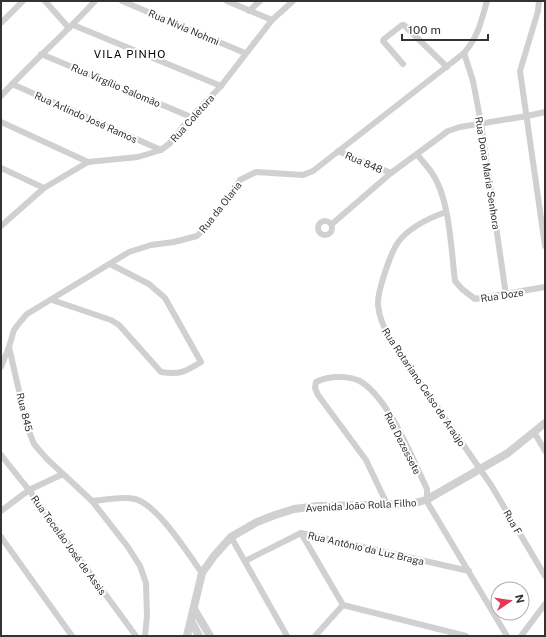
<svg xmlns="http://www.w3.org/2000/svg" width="546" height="637" viewBox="0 0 546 637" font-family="'Public Sans',sans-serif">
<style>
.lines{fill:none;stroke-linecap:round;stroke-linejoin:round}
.minor{stroke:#d0d0d0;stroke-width:6}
.tertiary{stroke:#d0d0d0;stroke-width:8}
.labels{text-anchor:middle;stroke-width:4;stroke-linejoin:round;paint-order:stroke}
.street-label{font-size:10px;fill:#333;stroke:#fff}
.neighbourhood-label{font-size:11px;letter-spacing:1px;fill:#000;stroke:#fff}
</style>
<rect width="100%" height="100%" fill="#fff"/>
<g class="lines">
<!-- minor -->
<g class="minor">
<polyline points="45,1 69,28"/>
<polyline points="122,1 245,53"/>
<polyline points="227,1 272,20"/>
<polyline points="539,1 538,11 520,71 545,246"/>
<polyline points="249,11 260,1"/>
<polyline points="1,23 23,1"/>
<polyline points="73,25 221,86"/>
<polyline points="464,53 473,81 481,123 506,295"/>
<polyline points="41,54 191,117"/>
<polyline points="403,64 383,41 384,39 402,25 404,25 447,67"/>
<polyline points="12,84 161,150"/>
<path d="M1,96C31,63 65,34 95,1"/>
<polyline points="1,122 88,162"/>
<polyline points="338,151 391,173"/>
<path d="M417,154C422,161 428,167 432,173C450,199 451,249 455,281L462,289L475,299L545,287"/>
<polyline points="1,168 44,188"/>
<path d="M446,212C429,218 411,226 399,241C391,251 377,292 378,305C379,317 384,327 389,337L491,485L545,576"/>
<circle cx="325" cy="228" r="7"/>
<polyline points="332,224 391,173 448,131 460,127 527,116 545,112"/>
<polyline points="1,226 44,188 88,162 138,157 161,150 169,144 191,117 221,86 272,20 293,1"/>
<path d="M52,300L111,320L119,325L161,372C180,375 185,372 201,362L165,298L149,284L110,264"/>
<polyline points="9,347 27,426 34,444 46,458 92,501 128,547 140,566 146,583 147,616 145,636"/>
<path d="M1,367L9,347L14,330L20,322L27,314L129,252L151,245L174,242L197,236L212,221L240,180L256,172L303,175L313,171L464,53C478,37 481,22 487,1"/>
<polyline points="534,432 545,451"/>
<polyline points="1,455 29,490 136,636"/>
<path d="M92,501C105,500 121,496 135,499C158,505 188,554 202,573"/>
<path d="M387,504L366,460L318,395L315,388L316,382C324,378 330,377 339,377C347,377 356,378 363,383C391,403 412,458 427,489V495L426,500L507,636"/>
<polyline points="1,511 29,490 63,474"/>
<polyline points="301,533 343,605 466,636"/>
<polyline points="1,537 72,636"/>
<polyline points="231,537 287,636"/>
<polyline points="245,561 301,533 469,571"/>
<polyline points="315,636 343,605"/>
<polyline points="521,636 545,604"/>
</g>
<!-- tertiary -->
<g class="tertiary">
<polyline points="194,609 210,636"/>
<polyline points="191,621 199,636"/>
<polyline points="187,636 202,573 214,556 231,537 257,522 275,515 294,509 318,506 411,504 426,500 508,453 545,423"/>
</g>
</g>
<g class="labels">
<!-- street labels -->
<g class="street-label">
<text transform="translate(184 27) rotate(23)" y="4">Rua Nívia Nohmi</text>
<text transform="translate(116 85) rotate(23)" y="4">Rua Virgílio Salomão</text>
<text transform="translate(86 117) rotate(24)" y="4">Rua Arlindo José Ramos</text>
<text transform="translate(192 118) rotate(-48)" y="4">Rua Coletora</text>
<text transform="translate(364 162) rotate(23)" y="4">Rua 848</text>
<text transform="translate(488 173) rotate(81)" y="4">Rua Dona Maria Senhora</text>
<text transform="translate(220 207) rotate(-52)" y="4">Rua da Olaria</text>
<text transform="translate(502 295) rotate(-9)" y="4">Rua Doze</text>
<text transform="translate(424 387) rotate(56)" y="4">Rua Rotariano Celso de Araújo</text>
<text transform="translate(25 412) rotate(76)" y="4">Rua 845</text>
<text transform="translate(403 443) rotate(63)" y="4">Rua Dezessete</text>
<text transform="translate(361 505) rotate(-3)" y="4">Avenida João Rolla Filho</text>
<text transform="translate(513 522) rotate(60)" y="4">Rua F</text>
<text transform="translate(69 545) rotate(54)" y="4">Rua Tecelão José de Assis</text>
<text transform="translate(366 548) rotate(13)" y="4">Rua Antônio da Luz Braga</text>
</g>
<!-- neighbourhood labels -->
<g class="neighbourhood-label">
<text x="130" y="58">VILA PINHO</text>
</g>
</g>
<!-- border -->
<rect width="546" height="637" fill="none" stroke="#333333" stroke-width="4"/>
<!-- north arrow -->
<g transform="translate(510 601) rotate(77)"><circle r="19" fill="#ffffff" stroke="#adadad"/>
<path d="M0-3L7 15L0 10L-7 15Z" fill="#e63856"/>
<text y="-6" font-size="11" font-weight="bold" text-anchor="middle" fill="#333333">N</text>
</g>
<!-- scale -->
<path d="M402 34v6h86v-6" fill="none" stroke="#333333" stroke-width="2"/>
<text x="408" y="34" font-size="12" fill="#333333" stroke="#ffffff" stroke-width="3" paint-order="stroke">100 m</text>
</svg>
